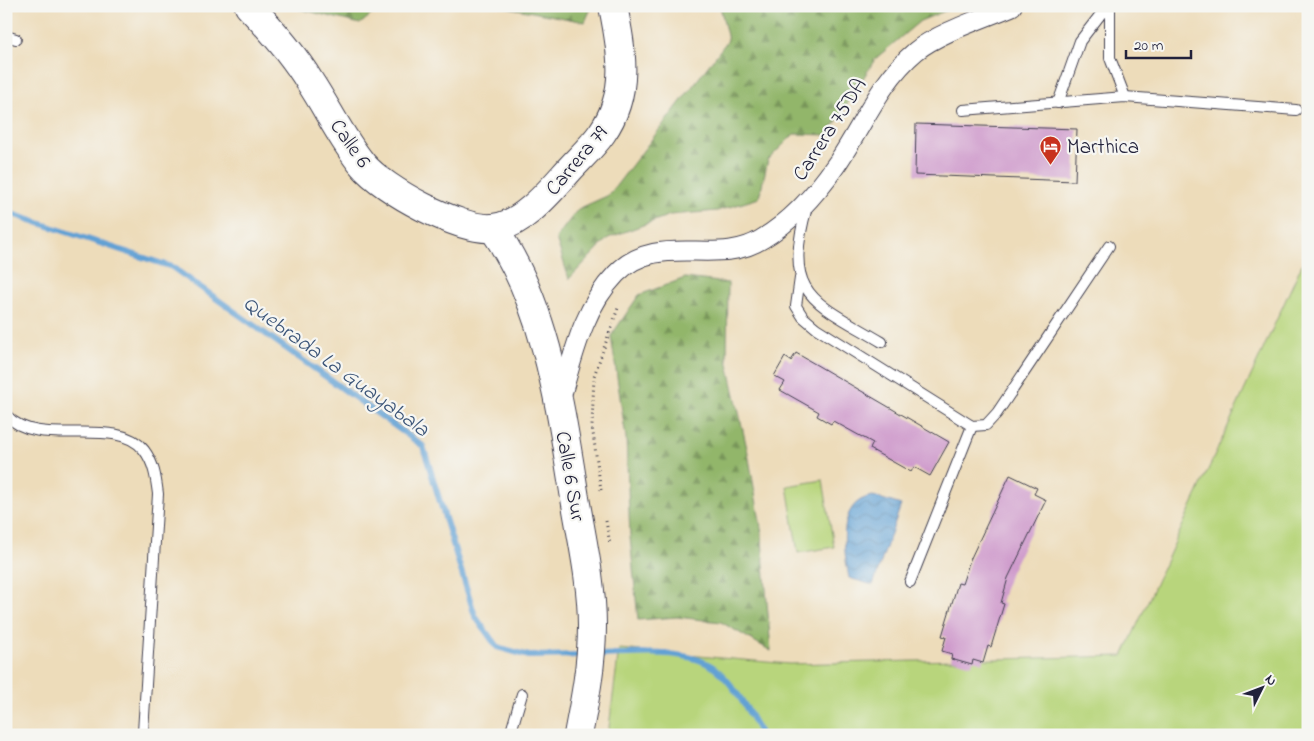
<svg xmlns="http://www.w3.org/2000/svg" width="1314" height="741" viewBox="0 0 1314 741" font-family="'Indie Flower',sans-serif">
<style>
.green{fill:#b8d57b;stroke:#6d7c5b}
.forest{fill:url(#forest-firs);stroke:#5a6c53}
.water{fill:url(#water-waves);stroke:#426288}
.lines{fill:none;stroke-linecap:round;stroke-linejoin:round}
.stream{stroke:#62a1d4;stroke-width:6}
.building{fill:#cf9bcc}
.lane-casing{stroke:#403e4e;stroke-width:12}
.street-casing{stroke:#403e4e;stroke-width:21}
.secondary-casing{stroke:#403e4e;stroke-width:30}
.path{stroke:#403e4e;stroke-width:3;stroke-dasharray:1 4;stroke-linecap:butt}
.lane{stroke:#fff;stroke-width:10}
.street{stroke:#fff;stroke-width:19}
.secondary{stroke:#fff;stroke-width:28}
.labels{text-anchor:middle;stroke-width:4.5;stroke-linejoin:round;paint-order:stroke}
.street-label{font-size:21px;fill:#22223b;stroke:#f6f6f2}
.poi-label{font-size:21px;fill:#22223b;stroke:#f6f6f2;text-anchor:start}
.water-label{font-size:22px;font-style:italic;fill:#3c5578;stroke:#f6f6f2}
</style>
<defs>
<pattern id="forest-firs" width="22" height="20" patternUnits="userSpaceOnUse" patternTransform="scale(1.25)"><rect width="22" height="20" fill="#92b66b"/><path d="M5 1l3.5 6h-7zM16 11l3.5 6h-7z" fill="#779459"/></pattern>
<pattern id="water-waves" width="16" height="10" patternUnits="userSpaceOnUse" patternTransform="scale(1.25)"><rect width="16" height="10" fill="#62a1d4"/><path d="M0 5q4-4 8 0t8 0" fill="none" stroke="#5083ad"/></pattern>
</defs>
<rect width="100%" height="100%" fill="#f6f6f2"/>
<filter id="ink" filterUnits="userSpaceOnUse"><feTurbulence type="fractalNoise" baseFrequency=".02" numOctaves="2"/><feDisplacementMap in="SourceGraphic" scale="10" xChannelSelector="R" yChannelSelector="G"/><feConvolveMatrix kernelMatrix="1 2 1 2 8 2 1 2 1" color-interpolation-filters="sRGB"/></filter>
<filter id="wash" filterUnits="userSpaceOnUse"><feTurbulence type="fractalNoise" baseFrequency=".0096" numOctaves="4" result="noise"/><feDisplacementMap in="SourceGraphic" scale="20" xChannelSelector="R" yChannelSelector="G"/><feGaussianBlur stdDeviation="1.12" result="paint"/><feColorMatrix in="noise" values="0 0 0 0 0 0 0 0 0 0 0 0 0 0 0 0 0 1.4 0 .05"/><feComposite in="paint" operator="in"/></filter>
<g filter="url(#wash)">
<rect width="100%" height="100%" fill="#eddcba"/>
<!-- green -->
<g class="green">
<polygon points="1308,251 1308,735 608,735 619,649 789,664 1123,656"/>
<polygon points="823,480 834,547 798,553 787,486"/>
</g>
<!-- forest -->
<g class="forest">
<polygon points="288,6 382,6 360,24"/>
<polygon points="501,6 592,6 585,22"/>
<polygon points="720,6 957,6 920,21 875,59 828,135 794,134 768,160 759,198 717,211 670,215 608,238 569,279 556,238 578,209 609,195 728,40"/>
<polygon points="685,278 728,283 727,359 748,453 761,527 771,651 721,622 677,617 638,620 630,537 626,438 611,336 639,295"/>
</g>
<!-- water -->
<path class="water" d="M873,496L901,505L873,585L849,578C844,552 835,501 873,496Z"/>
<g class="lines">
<!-- stream -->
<g class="stream">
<polyline points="6,212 172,267 423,446 475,616 497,647 529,656 584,655"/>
<path d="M596,655C630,655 684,647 713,667C733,681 750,713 761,735"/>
</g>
</g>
<g id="blocks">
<!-- building -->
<g class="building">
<polygon points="916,124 1077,129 1075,181 915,175"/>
<polygon points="796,353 949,442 930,476 914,467 911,472 870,449 873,443 833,421 831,424 817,416 819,412 780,390 785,382 774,376 785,357 791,361"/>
<polygon points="1010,475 1037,488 1034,494 1046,500 1008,578 1001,603 1004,604 991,647 988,646 983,663 973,660 972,665 951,659 952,654 942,651 946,637 942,636 958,583 962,584 970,560"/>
</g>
</g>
</g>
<g filter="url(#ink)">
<use href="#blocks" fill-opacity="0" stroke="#403e4e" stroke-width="1"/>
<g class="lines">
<defs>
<g id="lane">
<polyline points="1110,6 1110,58 1125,97"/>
<polyline points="6,36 16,39"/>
<polyline points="1058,103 1080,41 1107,6"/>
<polyline points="963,110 1125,97 1296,110"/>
<path d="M807,207C782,296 813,301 882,342"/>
<polyline points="800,278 796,306 803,317 816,328 972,426 986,425 997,413 1109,246"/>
<path d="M6,415C38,451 116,414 144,450C154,463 156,478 158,494L143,732"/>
<polyline points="910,582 972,426"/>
<polyline points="510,735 522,694"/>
</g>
<path id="street" d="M560,401C573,356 583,308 616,274C658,230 717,268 762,239C792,221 816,194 836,165C863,126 879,82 916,51C938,33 984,18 1012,6"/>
<g id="secondary">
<path d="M249,6C272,30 293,54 310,82C328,109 342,140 363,165C384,190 459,231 493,228C522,226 551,190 569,170C580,158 593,146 602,133C630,93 622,51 613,6"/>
<path d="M493,228C547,306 560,406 575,498C582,540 592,583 592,626C592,663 585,699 578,735"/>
</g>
</defs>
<!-- lane casing -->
<use href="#lane" class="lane-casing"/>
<!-- street casing -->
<use href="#street" class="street-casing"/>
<!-- secondary casing -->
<use href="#secondary" class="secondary-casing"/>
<!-- path -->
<g class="path">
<polyline points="601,490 592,426 594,376 618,308"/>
<polyline points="606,521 610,544"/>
</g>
<!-- lane -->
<use href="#lane" class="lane"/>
<!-- street -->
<use href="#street" class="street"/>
<!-- secondary -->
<use href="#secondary" class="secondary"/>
</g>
</g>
<!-- icons -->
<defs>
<symbol id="hotel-pin" viewBox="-11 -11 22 30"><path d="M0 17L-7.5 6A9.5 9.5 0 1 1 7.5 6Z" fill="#c8321e" stroke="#f6f6f2"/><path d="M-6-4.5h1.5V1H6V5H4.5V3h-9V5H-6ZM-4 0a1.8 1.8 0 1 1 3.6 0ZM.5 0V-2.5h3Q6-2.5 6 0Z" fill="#fff"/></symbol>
</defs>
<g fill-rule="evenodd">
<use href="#hotel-pin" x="1038" y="134" width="25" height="34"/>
</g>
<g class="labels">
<!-- street labels -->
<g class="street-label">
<text transform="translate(829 129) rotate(-57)" y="7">Carrera 75DA</text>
<text transform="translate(351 143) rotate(55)" y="7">Calle 6</text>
<text transform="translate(576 160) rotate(-50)" y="7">Carrera 79</text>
<text transform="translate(571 476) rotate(80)" y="7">Calle 6 Sur</text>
</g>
<!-- poi labels -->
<g class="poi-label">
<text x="1067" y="153">Marthica</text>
</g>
<!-- water labels -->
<g class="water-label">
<text transform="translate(337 365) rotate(36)" y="8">Quebrada La Guayabala</text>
</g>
</g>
<!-- margin -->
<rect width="1314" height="741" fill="none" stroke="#f6f6f2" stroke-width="25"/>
<!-- north arrow -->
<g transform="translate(1262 688) rotate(48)" stroke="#f6f6f2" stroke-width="4" paint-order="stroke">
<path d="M0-4L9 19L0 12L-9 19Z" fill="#22223b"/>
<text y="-8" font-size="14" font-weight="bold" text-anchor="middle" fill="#22223b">N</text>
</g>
<!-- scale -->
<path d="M1126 50v8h65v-8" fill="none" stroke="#22223b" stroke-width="2.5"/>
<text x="1134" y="50" font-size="15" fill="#22223b" stroke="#f6f6f2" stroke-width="4" paint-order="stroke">20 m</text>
</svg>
